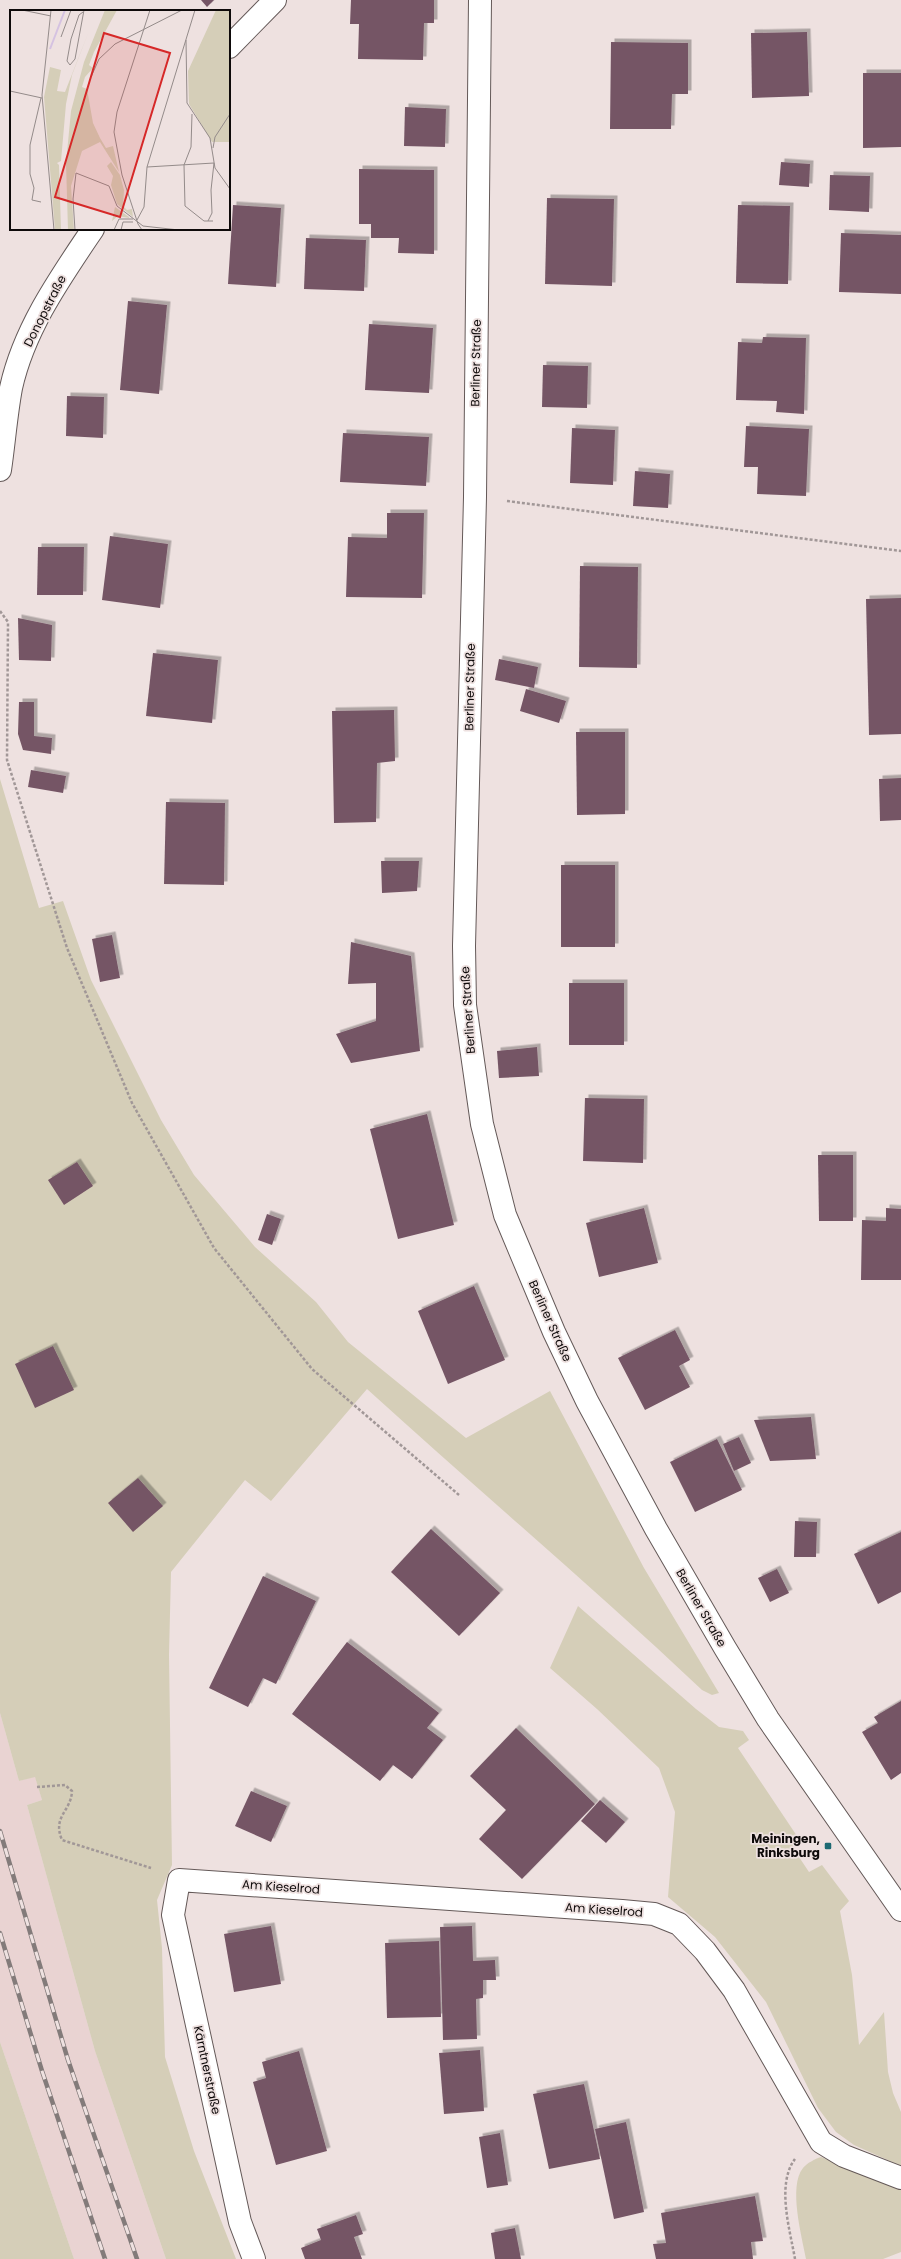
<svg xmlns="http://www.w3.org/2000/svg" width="901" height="2259" viewBox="0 0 901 2259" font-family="Poppins,sans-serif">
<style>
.built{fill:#e9d3d2}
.green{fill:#d5ceb8}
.building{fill:#755565;filter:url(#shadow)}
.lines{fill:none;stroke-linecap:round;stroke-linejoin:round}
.street-casing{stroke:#645958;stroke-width:24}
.path{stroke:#a19797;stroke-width:2.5;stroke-dasharray:3 2;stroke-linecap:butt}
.street{stroke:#fff;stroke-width:22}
.rail-casing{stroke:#837b7a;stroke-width:4.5}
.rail{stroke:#eee1e0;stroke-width:3;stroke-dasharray:9;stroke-linecap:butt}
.poi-dot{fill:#1d6972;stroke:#eee1e0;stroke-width:1.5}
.labels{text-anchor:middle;stroke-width:3.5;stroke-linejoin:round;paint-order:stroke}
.street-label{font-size:12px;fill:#0e0a0a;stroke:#eee1e0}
.poi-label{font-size:12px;font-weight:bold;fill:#0e0a0a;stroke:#eee1e0;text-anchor:end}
.inset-river{fill:none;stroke:#d5c2e1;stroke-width:2}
.inset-road{fill:none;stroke:#948b8a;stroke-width:1}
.view{fill:#d62828;fill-opacity:0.15;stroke:#d62828;stroke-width:2}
.inset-edge{fill:none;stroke:#0e0a0a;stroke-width:2}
</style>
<defs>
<filter id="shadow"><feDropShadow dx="3.5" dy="-3.5" stdDeviation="0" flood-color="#0004"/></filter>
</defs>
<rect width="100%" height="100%" fill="#eee1e0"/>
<!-- built -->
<polygon class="built" points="0,1713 19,1781 35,1776 42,1800 27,1805 95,2051 166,2259 74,2259 0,2042"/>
<!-- green -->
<g class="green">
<path d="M0,779L39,908L63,901L91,980L161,1120L194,1175L255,1247L316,1302L348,1342L466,1438L550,1391L644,1568L719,1693L712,1695L702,1690C593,1587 478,1490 367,1389L271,1501L245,1480L171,1572L169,1655L172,1865L157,1900L162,1948L165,2057L194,2151L236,2259H166L95,2051L27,1805L42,1800L35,1777L19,1781L0,1713Z"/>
<polygon points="578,1606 696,1709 719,1727 743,1731 749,1740 738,1748 801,1842 793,1848 809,1872 822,1865 849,1901 840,1911 852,1975 859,2045 884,2012 888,2072 893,2093 901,2112 901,2166 854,2145 836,2132 818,2108 766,2002 715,1937 668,1897 675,1812 659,1768 597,1709 550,1668"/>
<polygon points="0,2042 74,2259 0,2259"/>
<path d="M821,2157L901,2188V2252L883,2259H806C802,2237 788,2186 803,2168C807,2163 815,2159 821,2157Z"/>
</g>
<!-- building -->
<g class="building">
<polygon points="201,0 214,0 207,7"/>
<polygon points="351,0 434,0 434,23 424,23 423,60 358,59 359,24 350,24"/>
<polygon points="807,32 809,96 752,98 751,33"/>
<polygon points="611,42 688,43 688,94 672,94 671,129 610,129"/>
<polygon points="863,73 901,73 901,147 863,148"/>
<polygon points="405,107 446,109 445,147 404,146"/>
<polygon points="781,162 810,164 809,187 779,185"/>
<polygon points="359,169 434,170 434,254 398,253 399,238 371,238 371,224 359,224"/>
<polygon points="830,175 870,176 869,212 829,210"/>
<polygon points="547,198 614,199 612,286 545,284"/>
<polygon points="233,205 281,208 276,287 228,284"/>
<polygon points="738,205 790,206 788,284 736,283"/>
<polygon points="841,233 901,235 901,294 839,292"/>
<polygon points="306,238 366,240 364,291 304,289"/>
<polygon points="128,301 167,305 159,394 120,390"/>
<polygon points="369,324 433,328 429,393 365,390"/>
<polygon points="763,337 806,338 804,414 776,412 777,401 736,400 738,342 762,343"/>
<polygon points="543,365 588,366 587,408 542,407"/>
<polygon points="67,396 104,397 103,438 66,436"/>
<polygon points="746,426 809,429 806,496 757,494 758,467 744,467"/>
<polygon points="572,428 615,430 613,485 570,483"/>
<polygon points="343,433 429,437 426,486 340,482"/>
<polygon points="635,471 670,474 668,508 633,506"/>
<polygon points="387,513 424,513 422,598 346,597 348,537 387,538"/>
<polygon points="110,536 168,544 160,608 102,600"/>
<polygon points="38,547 84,547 83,595 37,595"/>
<polygon points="580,566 638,567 637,668 579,667"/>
<polygon points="901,598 901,734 869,735 866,599"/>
<polygon points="18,618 52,625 51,661 19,660"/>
<polygon points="153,653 218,660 212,723 146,716"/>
<polygon points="499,659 538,667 534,688 495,680"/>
<polygon points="526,689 566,701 559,723 520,711"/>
<polygon points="19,702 34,702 34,736 52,738 51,754 23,750 18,734"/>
<polygon points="394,710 395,761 377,763 376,822 334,823 332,711"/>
<polygon points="576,732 625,732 625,814 577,815"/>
<polygon points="31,770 66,776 63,793 28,787"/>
<polygon points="901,778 901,820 880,821 879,779"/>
<polygon points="166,802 225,803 224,885 164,884"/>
<polygon points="381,861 419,861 417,891 382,893"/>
<rect x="561" y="865" width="54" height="82"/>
<polygon points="112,935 120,978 100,982 92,939"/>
<polygon points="351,942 411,956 420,1051 351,1063 336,1034 376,1021 376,983 348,984"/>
<rect x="569" y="983" width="55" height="62"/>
<polygon points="537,1047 539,1076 499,1078 497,1051"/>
<polygon points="585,1098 644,1099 643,1163 583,1161"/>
<polygon points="427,1114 454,1225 398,1239 370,1129"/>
<polygon points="818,1155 853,1155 853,1221 819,1221"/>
<polygon points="77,1162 93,1186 64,1205 48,1180"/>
<polygon points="644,1208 658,1263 599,1277 586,1223"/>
<polygon points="886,1208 901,1209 901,1280 861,1280 862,1220 886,1221"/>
<polygon points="267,1214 281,1219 272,1245 258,1240"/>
<polygon points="474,1286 505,1360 448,1384 418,1311"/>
<polygon points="675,1330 690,1360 679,1366 690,1387 645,1410 618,1358"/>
<polygon points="53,1346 74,1390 35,1408 15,1364"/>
<polygon points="811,1417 816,1459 770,1461 754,1420"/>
<polygon points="739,1437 751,1463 734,1471 723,1444"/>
<polygon points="717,1439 742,1490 695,1512 670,1462"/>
<polygon points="138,1478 163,1506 133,1532 108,1503"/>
<polygon points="795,1521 817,1522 816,1557 794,1557"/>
<polygon points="431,1529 500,1593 459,1636 391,1572"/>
<polygon points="901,1532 901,1592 878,1604 854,1554"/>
<polygon points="777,1569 789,1593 770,1602 758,1578"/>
<polygon points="263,1576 316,1601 276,1684 263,1678 248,1707 209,1688"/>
<polygon points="347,1642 439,1713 427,1728 443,1740 412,1779 393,1765 380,1781 292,1714"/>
<polygon points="901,1701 901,1773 891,1780 862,1732 878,1723 874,1717"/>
<polygon points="516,1728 595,1804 522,1879 479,1839 506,1810 470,1776"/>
<polygon points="251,1791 287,1806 271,1842 235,1826"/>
<polygon points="600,1800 625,1822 606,1843 581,1821"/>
<polygon points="271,1926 281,1984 234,1992 224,1934"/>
<polygon points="472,1926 473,1961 495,1960 496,1980 483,1980 483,1998 476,1999 477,2039 443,2040 440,1927"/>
<polygon points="439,1941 441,2017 387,2018 385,1943"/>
<polygon points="480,2050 484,2111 444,2114 439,2053"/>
<polygon points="299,2051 327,2151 276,2165 253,2082 266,2078 262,2062"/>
<polygon points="584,2084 600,2159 549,2169 533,2094"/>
<polygon points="626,2122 644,2212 614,2219 595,2129"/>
<polygon points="500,2133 508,2185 487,2188 479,2137"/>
<polygon points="755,2196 763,2241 751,2242 753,2259 656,2259 653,2244 666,2243 661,2213"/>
<polygon points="356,2215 363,2234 354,2237 362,2259 305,2259 301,2248 321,2240 317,2229"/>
<polygon points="515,2228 521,2259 495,2259 491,2233"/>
</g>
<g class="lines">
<defs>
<g id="street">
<polyline points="480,0 475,497 464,946 465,1005 482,1124 505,1215 554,1332 587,1401 656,1529 725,1648 768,1719 901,1910"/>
<polyline points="229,47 275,0"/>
<path d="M0,470C4,443 6,415 11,388C24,329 60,278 93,229"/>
<polyline points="254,2259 240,2222 173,1915 179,1880 622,1911 654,1914 679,1924 705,1951 734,1990 821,2142 844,2156 901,2178"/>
</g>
</defs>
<!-- street casing -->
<use href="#street" class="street-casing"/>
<!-- path -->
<g class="path">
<polyline points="507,501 901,551"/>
<polyline points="0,611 8,622 7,760 67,948 132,1103 214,1248 312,1369 459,1495"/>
<path d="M37,1787L65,1785L72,1791C71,1812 52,1816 62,1840L151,1868"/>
<path d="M795,2259C790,2230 776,2184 795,2159"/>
</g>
<!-- street -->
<use href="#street" class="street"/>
<defs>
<g id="rail">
<polyline points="0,1831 68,2060 137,2259"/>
<polyline points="0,1933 42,2071 105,2259"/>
</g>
</defs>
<!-- rail casing -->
<use href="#rail" class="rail-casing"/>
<!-- rail -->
<use href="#rail" class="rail"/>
</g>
<!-- markers -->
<rect class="poi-dot" x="824" y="1842" width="8" height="8" rx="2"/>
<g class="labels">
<!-- street labels -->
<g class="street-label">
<text transform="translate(45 311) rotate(-63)" y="4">Donopstraße</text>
<text transform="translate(476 363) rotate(-89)" y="4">Berliner Straße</text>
<text transform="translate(470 687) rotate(-89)" y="4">Berliner Straße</text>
<text transform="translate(468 1010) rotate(-94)" y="4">Berliner Straße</text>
<text transform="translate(550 1321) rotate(66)" y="4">Berliner Straße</text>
<text transform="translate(701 1608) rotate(60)" y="4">Berliner Straße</text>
<text transform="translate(281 1887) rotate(4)" y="4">Am Kieselrod</text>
<text transform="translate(604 1910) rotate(4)" y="4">Am Kieselrod</text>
<text transform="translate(207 2070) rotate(78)" y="4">Kärntnerstraße</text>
</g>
<!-- poi labels -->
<g class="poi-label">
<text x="820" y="1843">Meiningen,<tspan x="820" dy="14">Rinksburg</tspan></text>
</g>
</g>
<!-- overview -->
<g transform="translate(10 10)">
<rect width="220" height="220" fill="#eee1e0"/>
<path d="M95,0H107L84,42L79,55L83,58L75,67L72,77L77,79L83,113L90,128L96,138L103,136L109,162L90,132L72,141L61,176L64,220H58L56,153L61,101L74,52ZM206,0H220V132H202L179,94L178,61ZM79,21L62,65L56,94L51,151L47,153L49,155L51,220H45L34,87L40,57L51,60L47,81L55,82ZM101,152L110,165L114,180L113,196L117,200L122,199L123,207L107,194L101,175L103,166L97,156ZM105,197L119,207V208L108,206L102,211Z" fill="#d5ceb8"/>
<path class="inset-river" d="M40,39L55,0"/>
<path class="inset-road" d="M12,0L41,6M41,0L32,85L44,220M73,2L69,5L61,29L57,51L60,55L65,49L74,0M51,27L61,0M176,30L177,93L200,128L205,158L220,179M81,67L89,49L105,34L172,0M0,81L32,88M31,88L20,135V164L24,178L22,190L31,192M182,104L181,137L174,155L175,196L194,211H203M203,138L205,127L220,104M137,157L204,153L201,180L202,203L198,211M127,210L134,197L137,157L185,0M65,220L63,189L66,163L99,176L107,196L133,216L169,220M104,220L109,209H123M111,220L113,212H123M132,220L128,214L112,165L104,122L107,102L140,0"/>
<path class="view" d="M94,23L160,43L110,207L45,187Z"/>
<rect width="220" height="220" class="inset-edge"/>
</g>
</svg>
